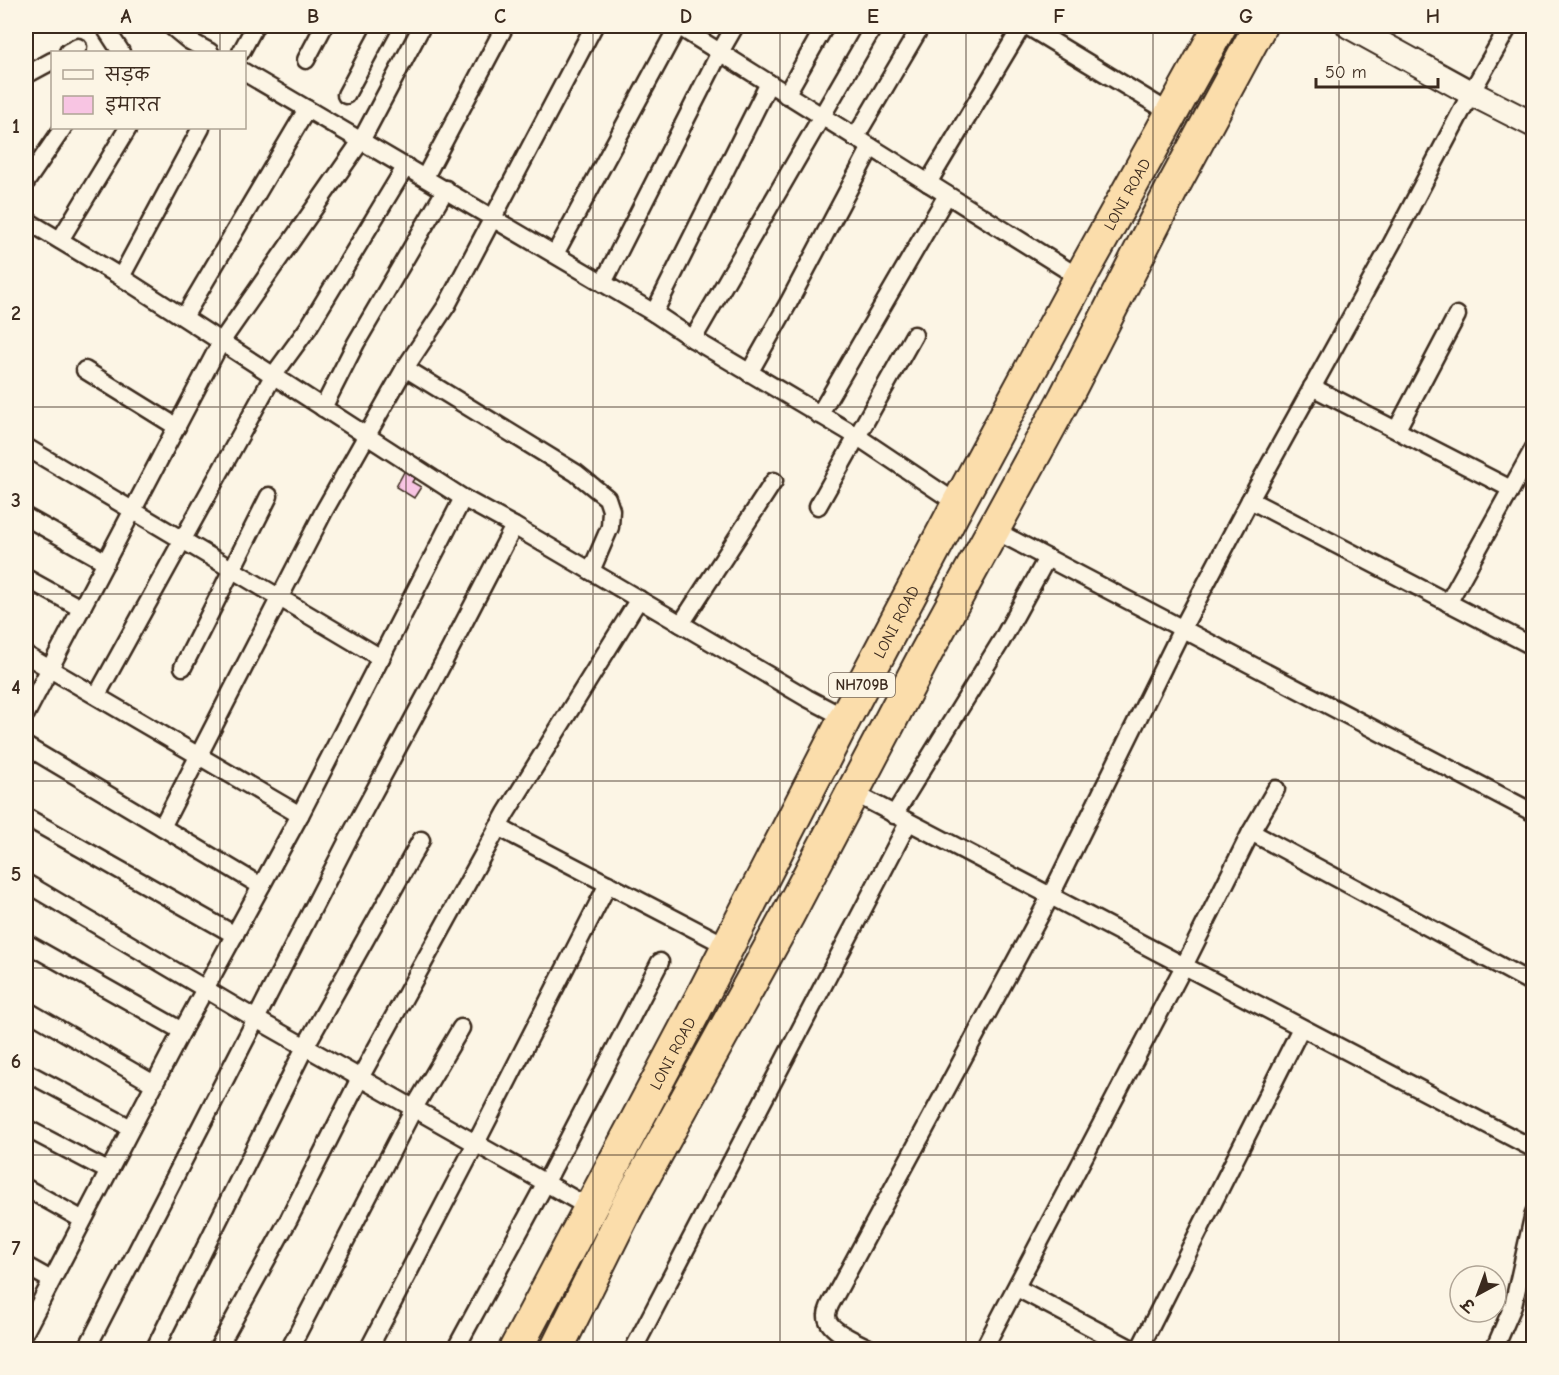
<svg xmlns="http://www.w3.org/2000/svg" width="1559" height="1375" viewBox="0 0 1559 1375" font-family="'Comic Neue','Playpen Sans Deva',sans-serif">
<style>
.building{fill:#f8c5e3;stroke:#3b2a1e;stroke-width:1.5}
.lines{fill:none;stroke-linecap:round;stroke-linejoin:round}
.street-casing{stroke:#3b2a1e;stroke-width:21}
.secondary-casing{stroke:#3b2a1e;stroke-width:28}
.highway-casing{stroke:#3b2a1e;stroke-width:36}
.street{stroke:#fcf5e5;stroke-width:16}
.secondary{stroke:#fcf5e5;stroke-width:24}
.highway{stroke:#fbddab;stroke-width:32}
.grid{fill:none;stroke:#3b2a1e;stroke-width:1.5;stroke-opacity:0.55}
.labels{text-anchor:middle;stroke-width:4.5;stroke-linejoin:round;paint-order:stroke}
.shield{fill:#fcf5e5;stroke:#75675a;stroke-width:1.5}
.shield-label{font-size:15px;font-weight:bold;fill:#3b2a1e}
.street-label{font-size:16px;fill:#3b2a1e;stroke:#fcf5e5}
.neatline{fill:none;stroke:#3b2a1e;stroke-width:2}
.grid-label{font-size:20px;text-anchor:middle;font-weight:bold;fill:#3b2a1e}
</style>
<rect width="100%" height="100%" fill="#fcf5e5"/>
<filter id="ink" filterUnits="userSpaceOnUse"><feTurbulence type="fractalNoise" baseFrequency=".0167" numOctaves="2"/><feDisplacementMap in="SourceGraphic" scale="12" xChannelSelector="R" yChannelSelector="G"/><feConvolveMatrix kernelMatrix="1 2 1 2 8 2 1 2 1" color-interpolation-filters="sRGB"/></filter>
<g filter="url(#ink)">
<!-- building -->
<polygon class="building" points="405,470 416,476 412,482 421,487 414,498 396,487"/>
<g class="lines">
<defs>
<g id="street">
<polyline points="104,26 121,52"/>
<polyline points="171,26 188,40 210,52"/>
<polyline points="678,26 1080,278"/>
<polyline points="1027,26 1172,114"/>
<polyline points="68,52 78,47"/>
<polyline points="241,52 255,26"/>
<polyline points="306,60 324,26"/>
<polyline points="244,72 654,313 693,339 858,437 958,504"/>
<polyline points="26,75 52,61"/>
<polyline points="346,95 383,26"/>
<polyline points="786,95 825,26"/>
<polyline points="855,138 921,26"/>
<polyline points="425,177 505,26"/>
<polyline points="26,182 63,128"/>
<polyline points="928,183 1022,26"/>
<polyline points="26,220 121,277 463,498 514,526 807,698 845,718"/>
<polyline points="60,240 128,128"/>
<polyline points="555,254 678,26"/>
<polyline points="121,277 201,128"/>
<polyline points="603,283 720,52 735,26"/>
<polyline points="654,313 769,83"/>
<polyline points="184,317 307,109"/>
<polyline points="693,339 874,26"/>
<polyline points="405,368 576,473 607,498 611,510 610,527 591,571"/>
<polyline points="85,370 177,427"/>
<polyline points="749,373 789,302 871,147"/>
<polyline points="1312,387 1511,489"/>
<polyline points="323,408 356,343 446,189"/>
<polyline points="819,415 947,195"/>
<polyline points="1397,429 1457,315"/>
<polyline points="26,447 381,658"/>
<polyline points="1250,500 1534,647"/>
<polyline points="818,506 914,335"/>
<polyline points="26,517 106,562"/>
<polyline points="994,530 1534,813"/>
<polyline points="26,578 82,609"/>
<polyline points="1448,603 1534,448"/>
<polyline points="681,624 774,481"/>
<polyline points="26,655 300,815"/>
<polyline points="183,667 269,496"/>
<polyline points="97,695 273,376 308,328 406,166"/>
<polyline points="26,714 221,342 361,141 422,26"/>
<polyline points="26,746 261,886"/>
<polyline points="852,792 1534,1149"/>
<polyline points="894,815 1002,640 1047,558"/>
<polyline points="26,817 235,935"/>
<polyline points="162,827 324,511 405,368 447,305 594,26"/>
<polyline points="498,827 727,946"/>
<polyline points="1251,832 1534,984"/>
<polyline points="26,883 256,1019 590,1208"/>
<polyline points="26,943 182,1031"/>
<polyline points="26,1010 154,1084"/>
<polyline points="26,1072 131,1128"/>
<polyline points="26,1128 108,1171"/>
<polyline points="26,1188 83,1220"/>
<polyline points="26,1266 51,1280"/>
<polyline points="1017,1288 1134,1350"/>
<polyline points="26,1330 182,1031 300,815 463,498"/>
<polyline points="86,1350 349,838 432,684 514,526"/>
<polyline points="154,1350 305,1047 421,840"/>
<polyline points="217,1350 289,1219 360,1078 506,813 639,599"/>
<polyline points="289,1350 414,1108 461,1028"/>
<polyline points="368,1350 476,1143 608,884"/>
<polyline points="455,1350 545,1184 660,962"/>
<polyline points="633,1350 908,823"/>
<path d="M873,1350C860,1343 826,1331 827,1315C827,1311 829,1308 830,1305L1050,897L1182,629L1250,500L1392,243L1471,93L1509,26"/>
<polyline points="983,1350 1184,966 1251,832 1276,789"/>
<polyline points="1139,1350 1301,1028"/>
<polyline points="1494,1350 1513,1306 1534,1213"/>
</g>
<polyline id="secondary" points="1349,26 1471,93 1534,125"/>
<g id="highway">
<path id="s1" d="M515,1350L693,1014L845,718L958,504L1080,278L1220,26"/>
<polyline points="556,1350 627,1207 788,915 926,653 1065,398 1174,185 1260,26"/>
</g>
</defs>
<!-- street casing -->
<use href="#street" class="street-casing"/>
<!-- secondary casing -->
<use href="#secondary" class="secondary-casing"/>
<!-- highway casing -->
<use href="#highway" class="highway-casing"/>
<!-- street -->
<use href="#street" class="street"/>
<!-- secondary -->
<use href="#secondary" class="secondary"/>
<!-- highway -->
<use href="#highway" class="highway"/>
</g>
</g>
<!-- grid -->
<path class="grid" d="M220,26V52M406,26V1350M593,26V1350M780,26V1350M966,26V1350M1153,26V1350M1339,26V1350M220,128V1350M26,220H1534M26,407H1534M26,594H1534M26,781H1534M26,968H1534M26,1155H1534"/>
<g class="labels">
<!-- shield labels -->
<rect class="shield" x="829" y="673" width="66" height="24" rx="4.5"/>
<g class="shield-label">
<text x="862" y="690">NH709B</text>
</g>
<!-- street labels -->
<g class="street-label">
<text dy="6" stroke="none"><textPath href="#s1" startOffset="1308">LONI ROAD</textPath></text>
<text dy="6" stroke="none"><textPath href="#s1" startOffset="822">LONI ROAD</textPath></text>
<text dy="6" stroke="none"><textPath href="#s1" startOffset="336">LONI ROAD</textPath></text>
</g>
</g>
<!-- margin -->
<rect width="1559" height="1375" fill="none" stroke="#fcf5e5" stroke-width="66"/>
<!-- legend -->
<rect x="51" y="51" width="195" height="78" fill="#fcf5e5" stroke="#afa495" stroke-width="1.5"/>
<rect x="63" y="70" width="30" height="9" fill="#fcf5e5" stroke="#afa495" stroke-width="1.5"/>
<text x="105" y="81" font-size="18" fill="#3b2a1e">सड़क</text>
<rect x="63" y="96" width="30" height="18" fill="#f8c5e3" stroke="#afa495" stroke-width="1.5"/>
<text x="105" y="111" font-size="18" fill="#3b2a1e">इमारत</text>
<!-- north arrow -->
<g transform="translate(1478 1294) rotate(221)"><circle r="28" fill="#fcf5e5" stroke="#afa495" stroke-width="1.5"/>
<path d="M0-4.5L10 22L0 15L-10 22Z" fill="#3b2a1e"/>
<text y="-9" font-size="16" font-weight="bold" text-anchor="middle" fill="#3b2a1e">उ</text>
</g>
<!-- scale -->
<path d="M1316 78v9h122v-9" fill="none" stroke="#3b2a1e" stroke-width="3"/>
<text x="1325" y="78" font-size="18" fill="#3b2a1e" stroke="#fcf5e5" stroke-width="4.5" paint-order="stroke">50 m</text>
<rect x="33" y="33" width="1493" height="1309" class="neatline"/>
<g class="grid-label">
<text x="126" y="23">A</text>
<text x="313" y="23">B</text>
<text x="500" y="23">C</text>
<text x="686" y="23">D</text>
<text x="873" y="23">E</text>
<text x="1059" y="23">F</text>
<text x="1246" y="23">G</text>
<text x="1433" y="23">H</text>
<text x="16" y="133">1</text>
<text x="16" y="320">2</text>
<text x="16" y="507">3</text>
<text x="16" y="694">4</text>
<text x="16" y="881">5</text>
<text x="16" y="1068">6</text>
<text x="16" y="1255">7</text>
</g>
</svg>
